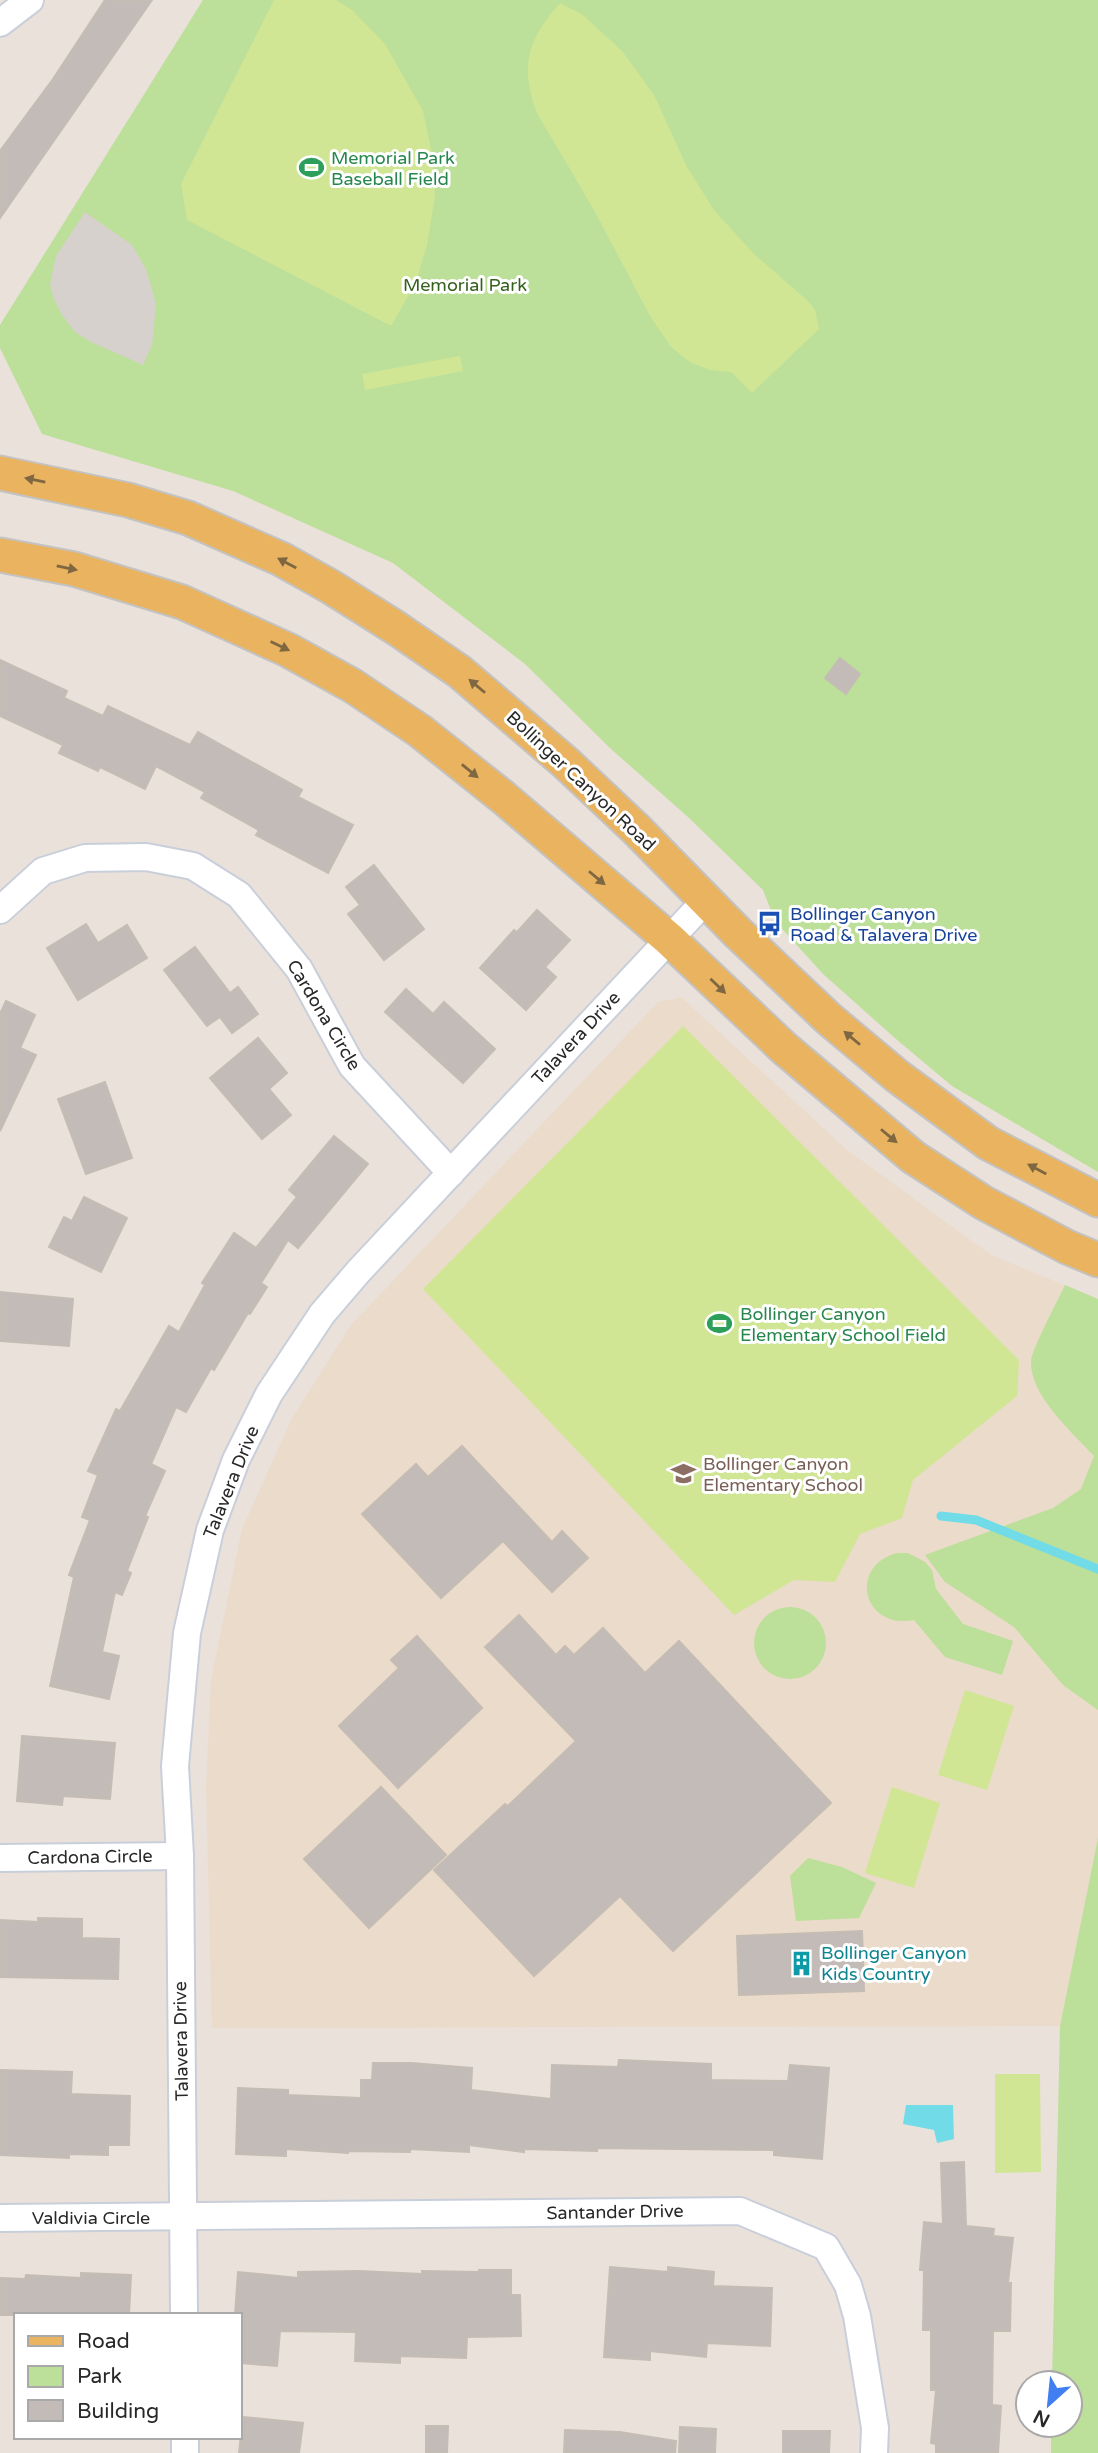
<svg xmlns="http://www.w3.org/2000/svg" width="1098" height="2453" viewBox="0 0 1098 2453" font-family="'Varela Round',sans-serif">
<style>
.education{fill:#ebdbca}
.green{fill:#bcdf99}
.pitch{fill:#d0e695}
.plaza{fill:#d7d1cd}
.water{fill:#71dce8}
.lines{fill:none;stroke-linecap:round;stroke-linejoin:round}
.stream{stroke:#71dce8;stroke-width:9}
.building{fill:#c2bbb7;stroke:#c5bcb4;stroke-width:2}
.minor-casing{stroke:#c9cfda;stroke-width:30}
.major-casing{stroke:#c3c3c3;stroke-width:37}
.minor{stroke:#fff;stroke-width:26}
.major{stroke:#e9b360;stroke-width:33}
.oneway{fill:#7f6741}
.labels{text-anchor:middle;stroke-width:6;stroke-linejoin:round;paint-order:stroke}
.leisure-label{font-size:18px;fill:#27864d;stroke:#fff;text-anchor:start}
.park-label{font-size:18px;fill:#36611d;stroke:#fff}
.street-label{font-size:18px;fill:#282828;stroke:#fff}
.transit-label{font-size:18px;fill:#164399;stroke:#fff;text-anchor:start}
.education-label{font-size:18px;fill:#785e54;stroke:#fff;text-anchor:start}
.culture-label{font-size:18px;fill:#0d838f;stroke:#fff;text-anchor:start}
</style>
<rect width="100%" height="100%" fill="#eae1da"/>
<!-- education -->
<polygon class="education" points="681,997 846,1149 991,1255 1098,1299 1098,1838 1060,2026 212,2028 206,1787 211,1680 242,1529 292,1418 351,1325 658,1002"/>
<!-- green -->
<g class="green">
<polygon points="203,0 1098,0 1098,1172 952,1086 896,1039 823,974 775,921 763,890 688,817 611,749 525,664 393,563 233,491 42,434 0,348 0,325"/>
<path d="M1065,1285L1098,1299V1710L1063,1685L1014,1627L945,1582L925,1555L1053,1508L1081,1489L1094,1456C1072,1432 1030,1396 1031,1361C1031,1351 1059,1298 1065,1285Z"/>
<path d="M897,1553H908L925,1562L932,1570L936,1589L963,1624L1013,1641L1002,1675L945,1657L914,1620C863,1630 848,1566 897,1553Z"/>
<circle cx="790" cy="1643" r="36"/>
<polygon points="1098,1838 1098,2453 1051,2453 1051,2425 1070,2425 1070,2383 1052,2383 1060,2026"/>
<polygon points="808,1858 842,1867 876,1883 859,1918 796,1921 790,1876"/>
</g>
<!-- pitch -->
<g class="pitch">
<polygon points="274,0 336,0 352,10 385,44 423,111 432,153 435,196 427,245 416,282 391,326 187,220 181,184"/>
<path d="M560,3L583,15L623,52L654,95L687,167L714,210L754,254L809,302L815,310L819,329L752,393L731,372L710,370L691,363L671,347L650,316L595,212L537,113C519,66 528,39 560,3Z"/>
<polygon points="460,356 463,371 365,390 362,374"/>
<polygon points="683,1026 1019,1360 1017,1396 913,1480 902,1518 860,1534 835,1582 794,1580 734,1615 423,1289"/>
<polygon points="965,1690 1014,1706 987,1790 938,1775"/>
<polygon points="892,1787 940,1803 914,1888 865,1873"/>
<polygon points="995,2074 1040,2074 1041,2172 995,2173"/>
</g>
<!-- plaza -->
<polygon class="plaza" points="85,212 132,245 146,269 156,304 152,345 143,365 91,342 75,332 62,315 54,299 50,284 56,256"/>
<!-- water -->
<polygon class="water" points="906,2105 953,2105 954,2139 937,2143 934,2130 903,2124"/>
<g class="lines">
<!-- stream -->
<polyline class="stream" points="941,1516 976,1520 1098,1569"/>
</g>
<!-- building -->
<g class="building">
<polygon points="105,0 152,0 0,218 0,151 53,79"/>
<polygon points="840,658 860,674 846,694 825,678"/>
<polygon points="0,660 67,691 64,698 103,716 108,706 190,745 198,732 302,790 298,797 353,825 328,873 256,835 259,830 201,798 205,792 156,766 145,789 100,767 98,771 59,753 63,745 0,716"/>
<polygon points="374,865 424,929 384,960 348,914 360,905 346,887"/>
<polygon points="537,910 570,940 545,967 556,977 526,1010 480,968 514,930 517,932"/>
<polygon points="86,924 98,943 127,925 147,958 78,1000 47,948"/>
<polygon points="195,947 230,993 238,987 258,1014 232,1033 220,1017 207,1026 164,970"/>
<polygon points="406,989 433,1014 444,1002 495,1049 463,1083 385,1012"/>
<polygon points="6,1001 35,1015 20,1048 36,1055 0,1131 0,1014"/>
<polygon points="258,1038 287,1073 269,1089 291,1115 262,1139 210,1078"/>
<polygon points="105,1082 132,1158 86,1174 58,1099"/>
<polygon points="334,1136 368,1164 298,1248 288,1240 261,1283 267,1287 250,1314 248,1313 214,1370 211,1368 186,1412 176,1407 151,1464 165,1471 145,1516 148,1517 127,1571 131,1573 122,1595 115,1592 102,1652 119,1656 109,1699 50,1686 74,1577 69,1575 90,1520 82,1517 98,1475 88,1471 116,1409 120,1411 169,1326 179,1332 205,1285 202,1283 234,1233 256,1248 297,1197 289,1190"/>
<polygon points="84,1197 127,1218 101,1272 49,1247 64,1217 72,1221"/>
<polygon points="0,1292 73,1299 69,1346 0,1341"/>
<polygon points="462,1446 552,1542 562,1531 588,1558 552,1592 503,1541 441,1598 362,1514 416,1464 428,1477"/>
<polygon points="519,1615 556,1655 565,1646 574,1655 603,1628 645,1673 679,1641 831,1803 673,1951 620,1896 534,1976 434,1870 505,1804 508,1806 576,1741 485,1647"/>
<polygon points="417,1636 482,1708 398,1788 339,1726 399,1668 391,1660"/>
<polygon points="22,1736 115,1743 110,1799 63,1796 62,1805 17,1801"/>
<polygon points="381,1787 446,1855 369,1928 304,1859"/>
<polygon points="38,1918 82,1919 82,1938 119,1939 118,1979 0,1977 0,1920 38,1922"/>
<polygon points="862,1931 864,1991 739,1995 737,1936"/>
<polygon points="619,2060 711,2064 711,2080 788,2081 790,2065 829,2068 822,2159 774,2155 774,2150 597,2148 597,2151 524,2149 524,2152 469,2145 469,2152 410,2149 410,2152 348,2151 348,2153 286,2149 286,2156 236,2154 238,2088 288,2090 288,2095 361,2098 361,2080 372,2080 373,2063 411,2063 472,2068 471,2090 551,2099 552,2065 618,2067"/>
<polygon points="0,2070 72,2072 71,2094 130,2096 129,2145 108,2145 108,2155 69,2154 69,2158 0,2155"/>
<polygon points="964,2162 966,2226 994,2229 993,2236 1013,2238 1008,2283 1011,2283 1010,2331 993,2331 992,2405 1001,2406 998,2453 936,2453 936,2444 931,2443 936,2390 931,2390 931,2330 923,2330 924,2270 920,2270 924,2222 943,2224 941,2163"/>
<polygon points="610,2267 668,2272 668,2267 714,2272 713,2286 772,2288 770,2346 707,2343 706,2357 650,2351 650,2360 604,2357"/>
<polygon points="479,2270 511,2270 511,2295 520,2295 521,2336 467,2337 466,2358 400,2356 400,2363 355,2361 356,2332 280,2331 277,2366 240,2363 240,2315 235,2315 238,2272 298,2278 298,2272 359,2271 422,2274 422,2271 479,2272"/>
<polygon points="81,2273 131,2275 129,2315 0,2315 0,2278 25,2279 26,2275 81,2278"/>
<polygon points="243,2417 303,2423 299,2453 239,2453"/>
<polygon points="426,2426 448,2426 447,2453 426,2453"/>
<polygon points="680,2427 716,2429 715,2453 679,2453"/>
<polygon points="565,2430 620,2432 676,2441 675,2453 564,2453"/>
<polygon points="783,2431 830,2431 829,2453 783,2453"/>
</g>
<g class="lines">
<defs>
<g id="minor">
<polyline points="0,23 30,0"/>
<polyline points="0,910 43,871 85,858 146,857 193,866 239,895 299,969 352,1066 451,1173"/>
<polyline points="0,1858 180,1856"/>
<polyline points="0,2218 740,2211 826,2247 848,2285 857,2316 875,2428 874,2453"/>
<polyline points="184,2315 180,1856 175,1766 187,1633 210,1530 236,1460 269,1394 322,1314 358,1272 706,900"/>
<polyline points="185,2437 185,2453"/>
</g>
<g id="major">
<polyline points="0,473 128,500 188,518 281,559 331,587 396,628 460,672 566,763 636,829 738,933 829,1019 897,1076 988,1143 1098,1200"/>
<polyline points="0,555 74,569 182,602 288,650 353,686 420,731 504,798 669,939 784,1048 913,1157 984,1203 1067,1247 1098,1260"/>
</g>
</defs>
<!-- minor casing -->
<use href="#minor" class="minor-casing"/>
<!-- major casing -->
<use href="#major" class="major-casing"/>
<!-- minor -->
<use href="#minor" class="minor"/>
<!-- major -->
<use href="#major" class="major"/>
</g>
<!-- one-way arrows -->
<defs><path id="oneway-solid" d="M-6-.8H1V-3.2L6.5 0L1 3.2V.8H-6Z" transform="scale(1.75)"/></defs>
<g class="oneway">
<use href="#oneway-solid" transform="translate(35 480) rotate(-168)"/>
<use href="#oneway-solid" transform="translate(287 563) rotate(-152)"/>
<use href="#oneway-solid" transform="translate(67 568) rotate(12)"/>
<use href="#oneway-solid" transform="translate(280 646) rotate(26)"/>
<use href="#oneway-solid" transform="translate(477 686) rotate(-140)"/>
<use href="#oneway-solid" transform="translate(470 771) rotate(39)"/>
<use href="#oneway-solid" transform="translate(597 878) rotate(40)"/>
<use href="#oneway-solid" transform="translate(718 986) rotate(44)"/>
<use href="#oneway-solid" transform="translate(852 1038) rotate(-140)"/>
<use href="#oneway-solid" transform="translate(889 1136) rotate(40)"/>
<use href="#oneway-solid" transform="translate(1037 1169) rotate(-152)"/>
</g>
<!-- icons -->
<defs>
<symbol id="stadium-bare" viewBox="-9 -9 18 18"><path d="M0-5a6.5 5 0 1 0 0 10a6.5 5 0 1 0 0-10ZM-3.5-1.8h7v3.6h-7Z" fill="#2e9e5b" stroke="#fff" stroke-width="2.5" paint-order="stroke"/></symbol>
<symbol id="bus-bare" viewBox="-9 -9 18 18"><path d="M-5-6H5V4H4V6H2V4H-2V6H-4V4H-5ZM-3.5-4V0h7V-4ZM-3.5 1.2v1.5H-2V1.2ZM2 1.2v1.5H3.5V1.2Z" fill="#1a4fb4" stroke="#fff" stroke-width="2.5" paint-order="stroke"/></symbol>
<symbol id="school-bare" viewBox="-9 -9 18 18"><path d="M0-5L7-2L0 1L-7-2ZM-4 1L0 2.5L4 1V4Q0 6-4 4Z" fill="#8d6e63" stroke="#fff" stroke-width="2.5" paint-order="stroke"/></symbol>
<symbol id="building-bare" viewBox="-9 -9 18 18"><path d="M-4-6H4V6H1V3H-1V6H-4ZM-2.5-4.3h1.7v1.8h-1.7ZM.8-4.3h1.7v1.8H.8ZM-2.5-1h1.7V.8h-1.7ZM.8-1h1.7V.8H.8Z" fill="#0f9aa8" stroke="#fff" stroke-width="2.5" paint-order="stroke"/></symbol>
</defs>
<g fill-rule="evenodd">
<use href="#stadium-bare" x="294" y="150" width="35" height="35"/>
<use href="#bus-bare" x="752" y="906" width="35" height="35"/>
<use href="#stadium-bare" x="702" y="1306" width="35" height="35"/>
<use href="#school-bare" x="666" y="1456" width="35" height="35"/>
<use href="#building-bare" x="784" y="1946" width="35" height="35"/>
</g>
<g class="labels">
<!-- leisure labels -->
<g class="leisure-label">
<text x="331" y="164">Memorial Park<tspan x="331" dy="21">Baseball Field</tspan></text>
<text x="740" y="1320">Bollinger Canyon<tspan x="740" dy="21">Elementary School Field</tspan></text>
</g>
<!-- park labels -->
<g class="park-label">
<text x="465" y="291">Memorial Park</text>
</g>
<!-- street labels -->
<g class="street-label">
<text transform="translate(581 781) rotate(43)" y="6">Bollinger Canyon Road</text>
<text transform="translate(324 1015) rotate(59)" y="6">Cardona Circle</text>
<text transform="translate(576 1038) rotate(-47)" y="6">Talavera Drive</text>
<text transform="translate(231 1482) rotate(-68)" y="6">Talavera Drive</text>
<text transform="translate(90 1857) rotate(-1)" y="6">Cardona Circle</text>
<text transform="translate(181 2041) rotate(-91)" y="6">Talavera Drive</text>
<text transform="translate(615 2212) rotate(-1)" y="6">Santander Drive</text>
<text x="91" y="2224">Valdivia Circle</text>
</g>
<!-- transit labels -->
<g class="transit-label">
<text x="790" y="920">Bollinger Canyon<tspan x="790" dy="21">Road &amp; Talavera Drive</tspan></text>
</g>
<!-- education labels -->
<g class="education-label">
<text x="703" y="1470">Bollinger Canyon<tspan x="703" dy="21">Elementary School</tspan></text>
</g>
<!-- culture labels -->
<g class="culture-label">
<text x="821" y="1959">Bollinger Canyon<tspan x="821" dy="21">Kids Country</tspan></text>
</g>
</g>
<!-- legend -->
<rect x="14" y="2313" width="228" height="126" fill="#ffffff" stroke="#a9a9a9" stroke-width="2"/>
<rect x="28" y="2336" width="35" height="10" fill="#e9b360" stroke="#a9a9a9" stroke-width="2"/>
<text x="77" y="2348" font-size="21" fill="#282828">Road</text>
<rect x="28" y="2366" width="35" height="21" fill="#bcdf99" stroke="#a9a9a9" stroke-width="2"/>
<text x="77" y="2383" font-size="21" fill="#282828">Park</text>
<rect x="28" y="2400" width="35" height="21" fill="#c2bbb7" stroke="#a9a9a9" stroke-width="2"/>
<text x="77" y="2418" font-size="21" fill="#282828">Building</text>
<!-- north arrow -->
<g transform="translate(1049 2404) rotate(207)"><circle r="33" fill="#ffffff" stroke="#a9a9a9" stroke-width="2"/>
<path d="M0-5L12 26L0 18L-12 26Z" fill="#417ef1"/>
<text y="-10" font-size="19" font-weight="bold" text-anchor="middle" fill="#282828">N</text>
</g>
</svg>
